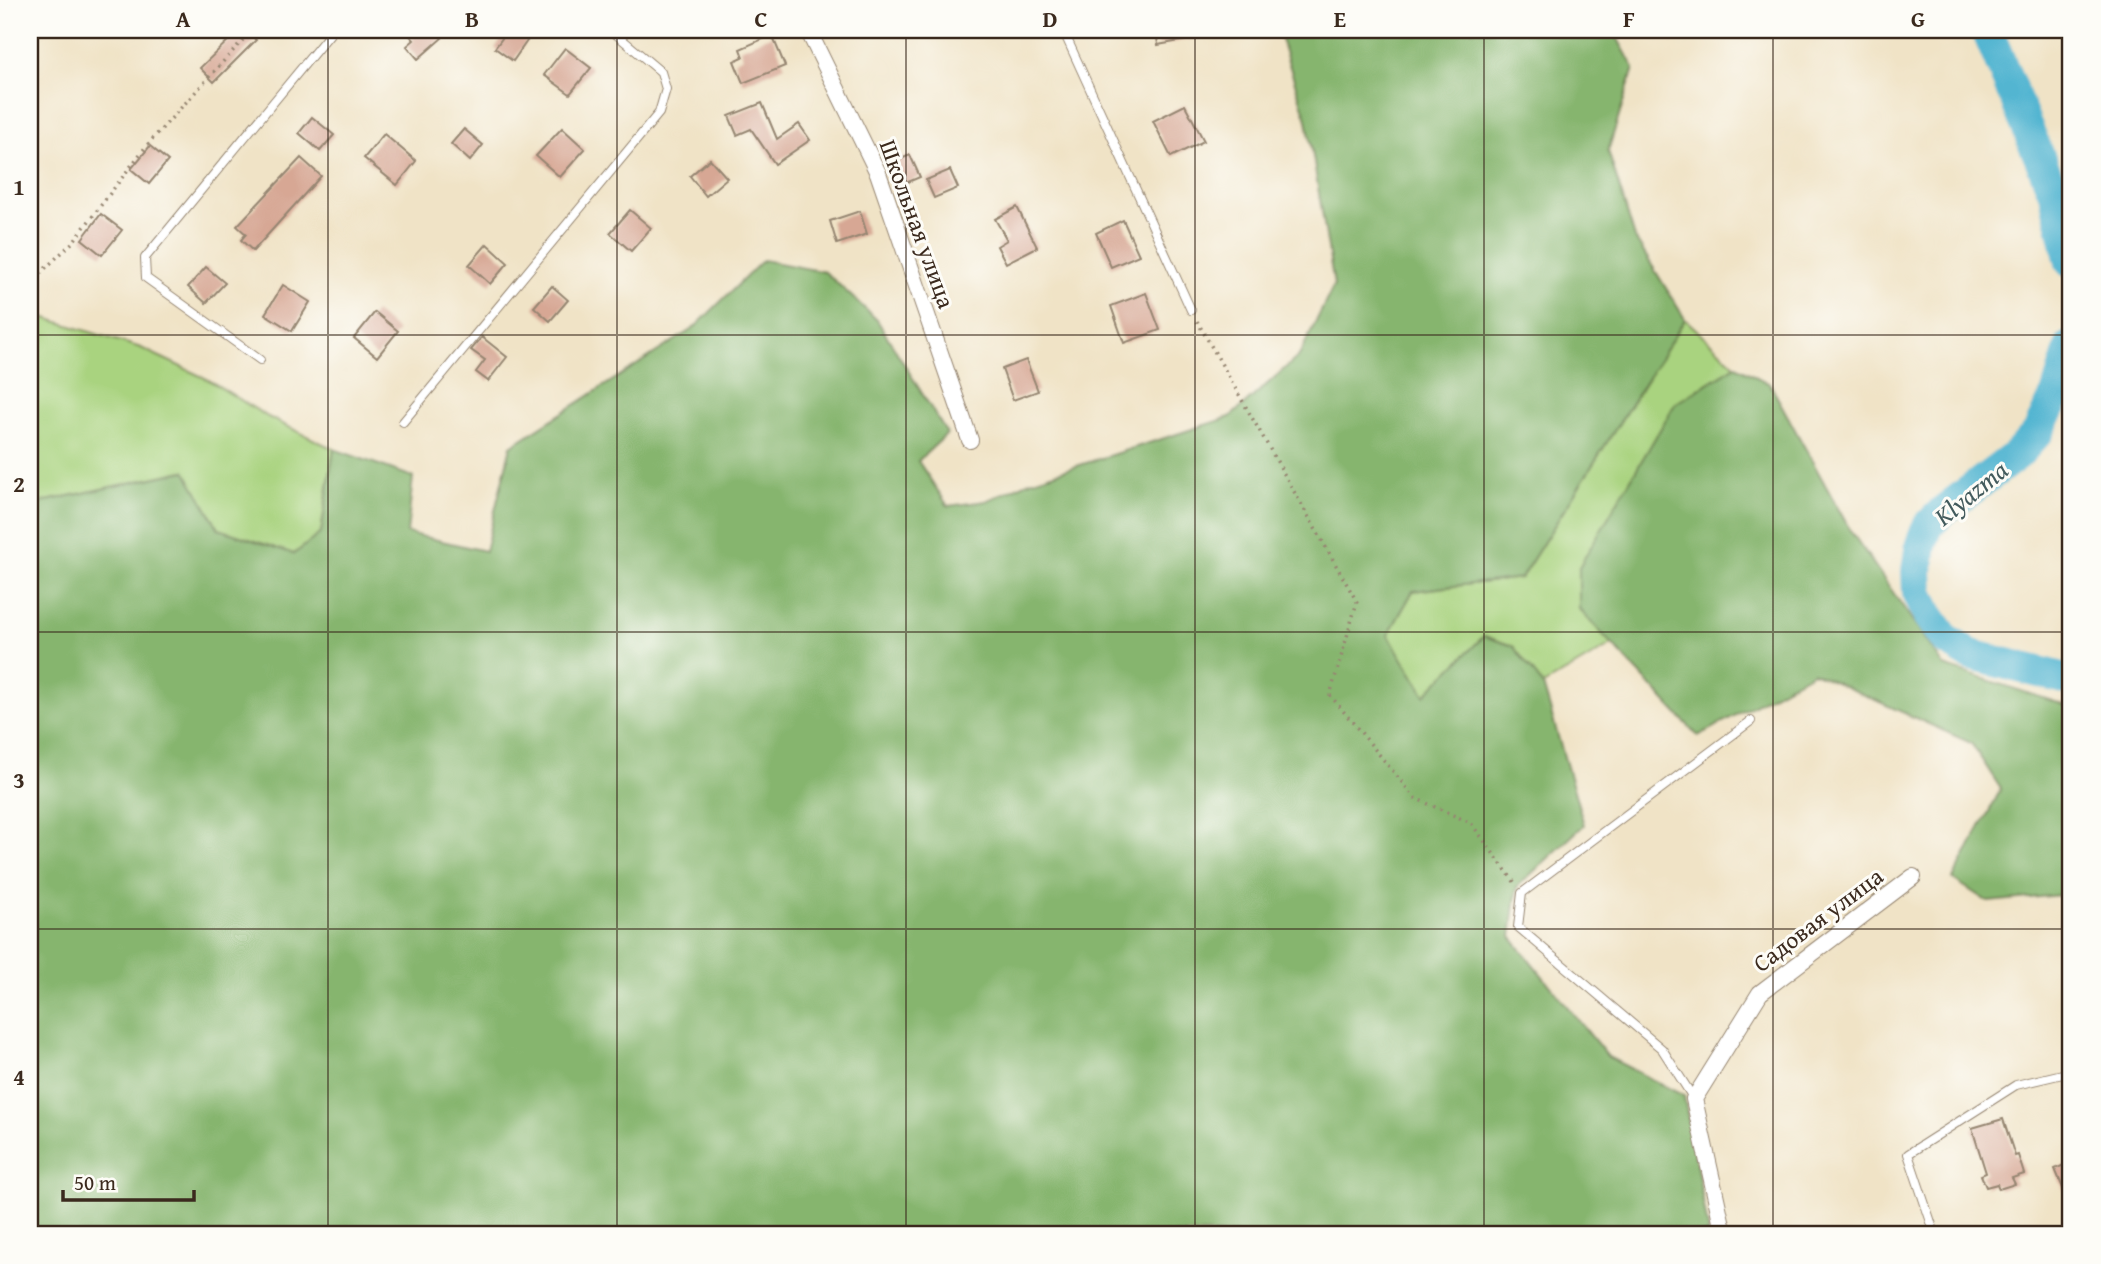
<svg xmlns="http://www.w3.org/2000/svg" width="2101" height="1264" viewBox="0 0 2101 1264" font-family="'Gentium Book Plus',serif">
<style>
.green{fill:#a9d37f;stroke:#727e4e;stroke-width:2}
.forest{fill:#86b56e;stroke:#607046;stroke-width:2}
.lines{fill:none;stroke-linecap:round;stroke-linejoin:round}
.river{stroke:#52b5d1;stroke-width:32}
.building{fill:#d7a794}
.service-casing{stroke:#968672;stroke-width:10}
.minor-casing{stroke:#968672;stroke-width:18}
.path{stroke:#968672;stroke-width:3.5;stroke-dasharray:2 5;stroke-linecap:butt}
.service{stroke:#fff;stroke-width:8}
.minor{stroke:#fff;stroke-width:16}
.grid{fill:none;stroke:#3b2a1e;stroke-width:2;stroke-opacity:0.55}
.labels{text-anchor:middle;stroke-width:6;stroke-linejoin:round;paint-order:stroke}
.street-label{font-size:24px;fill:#3b2a1e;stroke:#fdfcf7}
.water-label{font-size:26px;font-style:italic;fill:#435b5d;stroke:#fdfcf7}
.neatline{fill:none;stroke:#3b2a1e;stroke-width:2.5}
.grid-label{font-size:23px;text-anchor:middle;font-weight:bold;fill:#3b2a1e}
</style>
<rect width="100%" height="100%" fill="#fdfcf7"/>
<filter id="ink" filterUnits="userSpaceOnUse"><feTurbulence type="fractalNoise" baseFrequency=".0143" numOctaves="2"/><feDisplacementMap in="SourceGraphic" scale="14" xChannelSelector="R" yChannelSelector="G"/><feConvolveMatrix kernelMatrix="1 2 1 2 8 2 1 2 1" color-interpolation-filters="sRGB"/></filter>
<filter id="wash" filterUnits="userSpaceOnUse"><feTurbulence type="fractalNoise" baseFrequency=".00686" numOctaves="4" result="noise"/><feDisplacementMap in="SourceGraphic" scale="28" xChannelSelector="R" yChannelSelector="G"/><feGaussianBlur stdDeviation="1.57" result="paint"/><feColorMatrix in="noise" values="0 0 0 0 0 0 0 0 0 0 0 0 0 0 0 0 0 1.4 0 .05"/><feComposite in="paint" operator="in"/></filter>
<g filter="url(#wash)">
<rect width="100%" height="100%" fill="#f0e3c6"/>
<!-- green -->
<g class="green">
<polygon points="30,313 141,348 207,379 268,417 334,449 321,533 294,554 219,529 184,471 42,502 30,508"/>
<polygon points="1685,319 1736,366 1675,404 1579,609 1613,644 1543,685 1513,646 1484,636 1425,696 1388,635 1413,591 1521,578"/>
</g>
<!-- forest -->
<g class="forest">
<polygon points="1278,30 1613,30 1634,68 1608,151 1635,238 1685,319 1521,578 1413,591 1388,635 1425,695 1484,636 1513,646 1543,685 1584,825 1517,887 1511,937 1608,1057 1684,1096 1709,1234 30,1234 30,508 42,502 185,471 219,529 294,554 321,533 334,449 413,477 407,533 485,551 511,446 694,328 763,260 825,272 877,320 947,434 918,461 948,506 986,501 1030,481 1230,417 1299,356 1334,285 1307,120"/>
<polygon points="1736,366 1770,384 1850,530 1944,666 2071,707 2071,894 1988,902 1953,879 2001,789 1971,743 1813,672 1698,736 1579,609 1579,567 1675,404"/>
</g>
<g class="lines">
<!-- river -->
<g class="river">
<polyline points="1987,30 2055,195 2071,262"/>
<polyline points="2071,346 2056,395 2038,432 2018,454 1943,511 1928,526 1921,544 1917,571 1918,592 1928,614 1946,640 1971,655 2071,680"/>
</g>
</g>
<g id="blocks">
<!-- building -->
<g class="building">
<polygon points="239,30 245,30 256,40 214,82 200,68"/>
<polygon points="405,30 435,30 442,38 418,59 407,46 414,40"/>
<polygon points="508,30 518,30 529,38 513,61 495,48"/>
<polygon points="1156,30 1201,30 1202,37 1158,45"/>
<polygon points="772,35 785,66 743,83 734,61 743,57 740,49"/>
<polygon points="565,48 591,68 570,94 544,75"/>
<polygon points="762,103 777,139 799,124 810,140 775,164 751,129 737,135 729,116"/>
<polygon points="1185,105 1204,141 1171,157 1153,121"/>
<polygon points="312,117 334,135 320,151 299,133"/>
<polygon points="562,128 585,149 560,177 536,156"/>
<polygon points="464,129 483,145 470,161 451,144"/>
<polygon points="384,134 416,161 397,185 364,158"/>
<polygon points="150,146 168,161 149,184 131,169"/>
<polygon points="910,155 920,177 901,185 892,163"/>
<polygon points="301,158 321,176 253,251 241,240 246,234 237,226"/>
<polygon points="710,159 727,178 706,196 690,176"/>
<polygon points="950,170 958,188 934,198 926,180"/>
<polygon points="1017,207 1037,247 1006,263 997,246 1007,240 995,219"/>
<polygon points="630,210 651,228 631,251 610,233"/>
<polygon points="860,211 867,234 837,244 830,221"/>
<polygon points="101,214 122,230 102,255 82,239"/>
<polygon points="1123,220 1139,255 1111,267 1096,233"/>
<polygon points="487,244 508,263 490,284 469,265"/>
<polygon points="206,267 225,283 206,303 188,287"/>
<polygon points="283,285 310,302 292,331 265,314"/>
<polygon points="552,286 568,300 550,321 534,307"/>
<polygon points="1146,293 1160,330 1124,343 1111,306"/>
<polygon points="375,312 398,331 377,357 354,338"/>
<polygon points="482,337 507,357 488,381 476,372 485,360 471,350"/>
<polygon points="1026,360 1038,391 1013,400 1002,369"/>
<polygon points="2003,1119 2015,1156 2018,1155 2024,1174 2012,1178 2015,1184 1999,1189 1997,1184 1986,1187 1981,1175 1986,1173 1972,1128"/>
<polygon points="2071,1162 2071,1207 2055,1169"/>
</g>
</g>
</g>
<g filter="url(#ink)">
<use href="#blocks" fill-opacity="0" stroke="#968672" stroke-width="2"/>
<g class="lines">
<defs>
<g id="service">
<polyline points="1063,30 1191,310"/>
<polyline points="260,360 146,278 145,258 333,30"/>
<polyline points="403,422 659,113 666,89 661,72 611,30"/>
<polyline points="1694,1099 1662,1049 1518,927 1522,893 1751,721"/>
<polyline points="1935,1234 1908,1154 2016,1085 2071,1072"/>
</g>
<g id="minor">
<polyline points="808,30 878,173 970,440"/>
<polyline points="1724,1234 1694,1099 1760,993 1913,877"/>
</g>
</defs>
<!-- service casing -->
<use href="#service" class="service-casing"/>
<!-- minor casing -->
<use href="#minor" class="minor-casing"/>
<!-- path -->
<g class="path">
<polyline points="30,283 73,242 147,145 252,30"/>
<polyline points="1197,321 1357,602 1330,695 1415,798 1471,823 1515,883"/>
</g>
<!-- service -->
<use href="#service" class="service"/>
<!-- minor -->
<use href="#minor" class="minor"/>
</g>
</g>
<!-- grid -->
<path class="grid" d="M328,30V1234M617,30V1234M906,30V1234M1195,30V1234M1484,30V1234M1773,30V1234M30,335H2071M30,632H2071M30,929H2071"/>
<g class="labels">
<!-- street labels -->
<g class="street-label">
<text transform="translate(917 224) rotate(70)" y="8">Школьная улица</text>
<text transform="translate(1818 920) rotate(-37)" y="8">Садовая улица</text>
</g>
<!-- water labels -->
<g class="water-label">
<text transform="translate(1971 493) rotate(-39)" y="9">Klyazma</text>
</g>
</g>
<!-- margin -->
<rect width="2101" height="1264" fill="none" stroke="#fdfcf7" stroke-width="77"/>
<!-- scale -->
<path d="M63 1190v10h131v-10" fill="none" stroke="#3b2a1e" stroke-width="3.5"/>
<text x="74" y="1190" font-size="21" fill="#3b2a1e" stroke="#fdfcf7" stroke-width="5" paint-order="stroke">50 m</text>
<rect x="38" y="38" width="2024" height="1188" class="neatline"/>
<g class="grid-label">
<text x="183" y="27">A</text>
<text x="472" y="27">B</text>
<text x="761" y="27">C</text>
<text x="1050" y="27">D</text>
<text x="1340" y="27">E</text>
<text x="1629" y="27">F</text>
<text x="1918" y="27">G</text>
<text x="19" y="195">1</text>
<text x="19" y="492">2</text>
<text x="19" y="788">3</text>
<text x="19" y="1085">4</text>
</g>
</svg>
